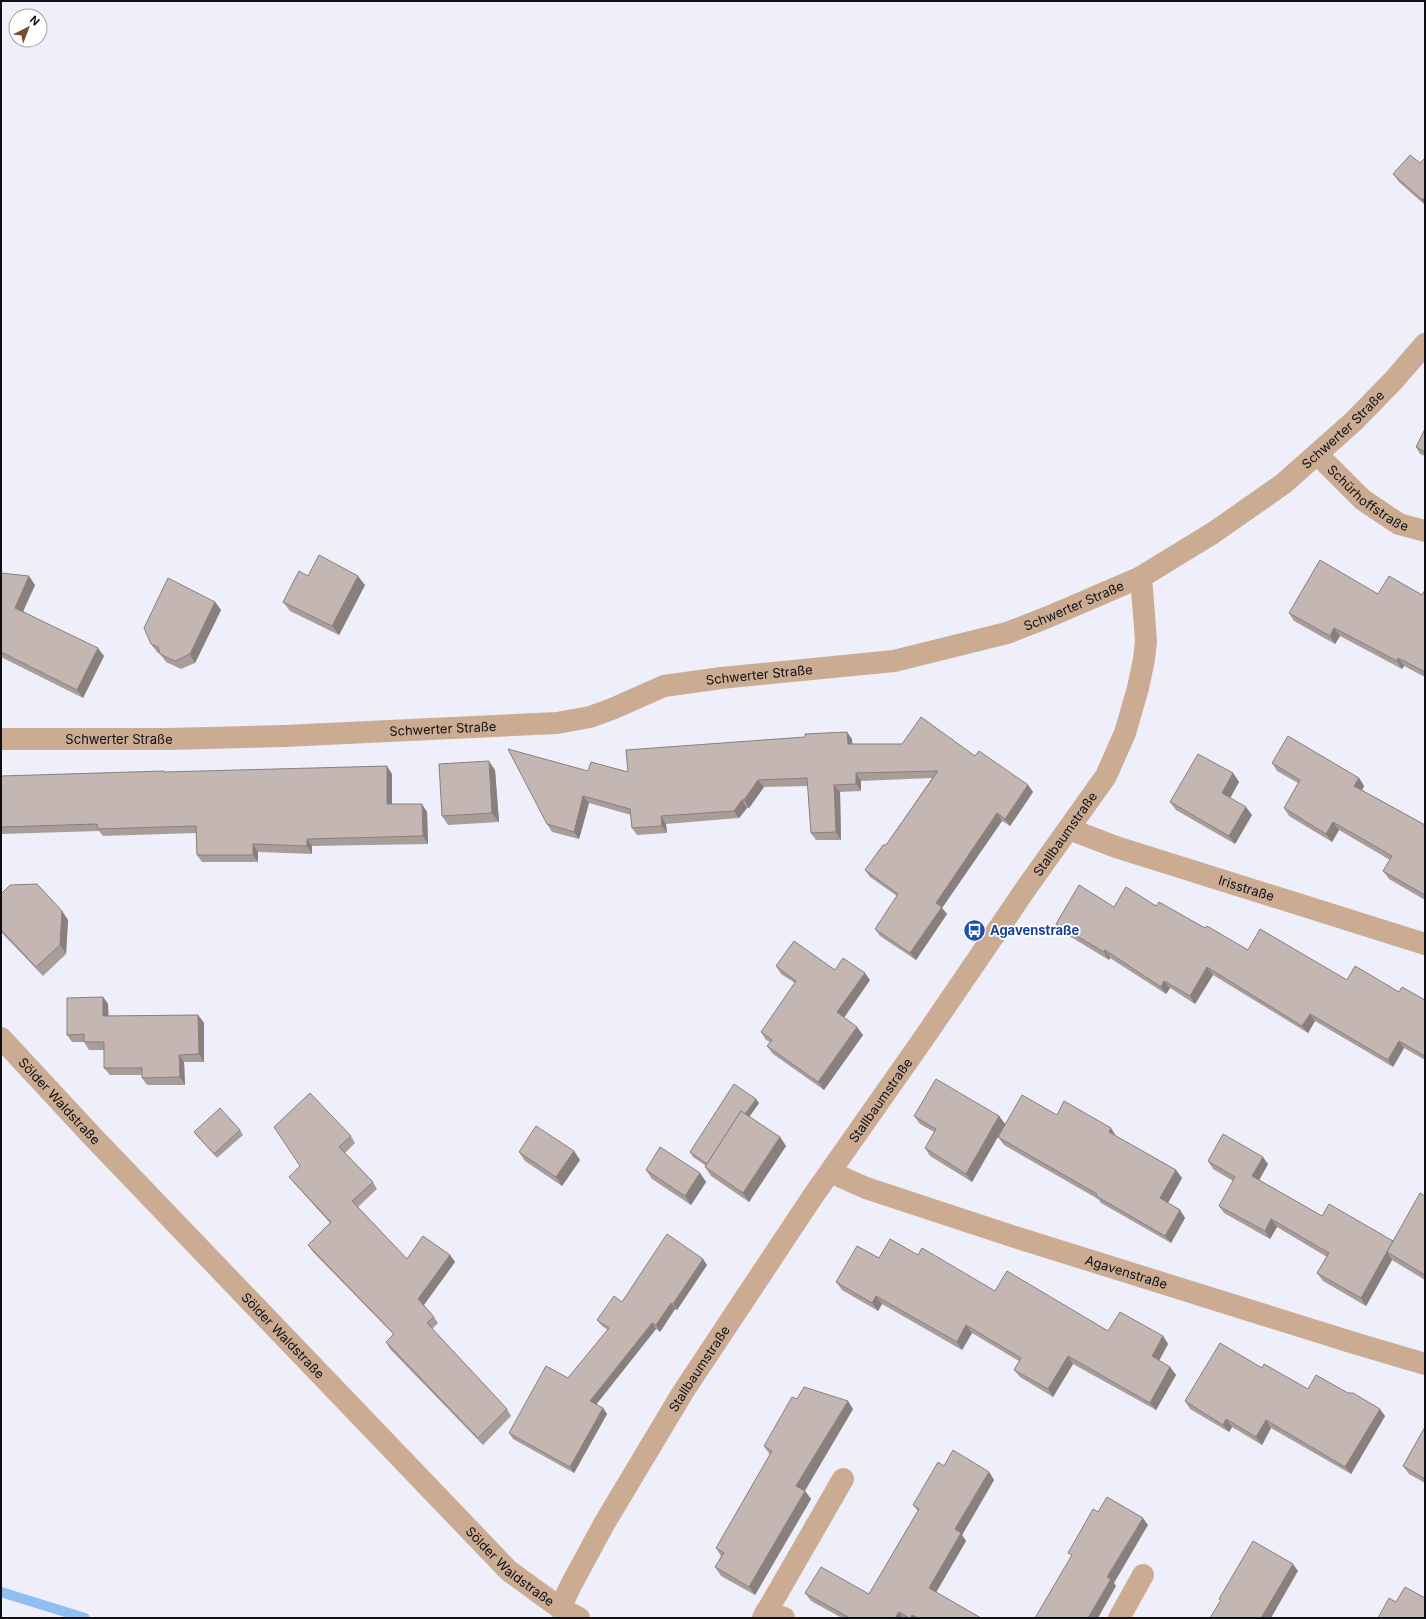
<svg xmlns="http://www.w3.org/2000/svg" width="1426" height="1619" viewBox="0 0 1426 1619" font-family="Inter,sans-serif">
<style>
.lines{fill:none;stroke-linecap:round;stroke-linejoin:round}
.stream{stroke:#8fbef3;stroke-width:10}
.minor{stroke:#cbab92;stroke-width:22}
.wall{fill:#a99d9a}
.shaded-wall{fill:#897f7d}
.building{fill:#c4b6b3;stroke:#897f7d}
.labels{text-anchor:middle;stroke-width:3.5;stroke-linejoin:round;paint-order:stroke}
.street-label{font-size:13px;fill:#0f0f13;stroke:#fff}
.transit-label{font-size:13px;font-weight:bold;fill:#164399;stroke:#fff;text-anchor:start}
</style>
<rect width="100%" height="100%" fill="#eeeffb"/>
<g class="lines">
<!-- stream -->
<polyline class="stream" points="1,1592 85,1618"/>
<!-- minor -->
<g class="minor">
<path id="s1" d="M1317,454L1363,500L1399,524L1425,531"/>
<path id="s2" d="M1,739H167L284,736L557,723L590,717L612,709L664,686L721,678L894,661L1007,633L1048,617L1141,577L1213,533L1283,484L1353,422L1393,381L1425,344"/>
<path id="s3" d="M1069,829L1116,847L1425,944"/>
<path id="s4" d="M1,1038L92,1136L509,1571L560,1608L579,1618"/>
<path id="s5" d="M830,1172L866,1188L1018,1238L1354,1343L1425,1364"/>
<path id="s6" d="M560,1608L571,1585L604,1524L683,1392L813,1196L926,1035L1027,887L1106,776L1125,733L1138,688L1144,659L1146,641L1141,577"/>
<polyline points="766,1612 784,1618"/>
<polyline points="763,1618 843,1479"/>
<polyline points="1119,1618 1143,1575"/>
</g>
</g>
<!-- wall -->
<g class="wall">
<polygon points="1425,158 1425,205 1399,182 1393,174 1420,163"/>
<polygon points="1425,429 1425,456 1420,454 1416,447"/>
<polygon points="1,573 35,585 23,611 104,656 83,698 1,657"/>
<polygon points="308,576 365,585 339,635 290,611 283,602"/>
<polygon points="1425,590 1425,677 1404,666 1402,669 1340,636 1335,644 1294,621 1289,613 1378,594 1422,595"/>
<polygon points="215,602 221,610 195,663 181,669 166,662 160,654 157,652 151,644"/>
<polygon points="852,739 852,744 975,756 1028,785 1033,792 1010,826 1002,821 942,908 947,914 916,960 880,936 875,929 897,896 870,877 865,870 886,845 932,778 861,781 861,791 840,792 841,840 816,840 811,833 808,786 764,787 749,808 747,808 739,818 666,824 667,833 637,835 632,828 631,815 589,803 579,839 552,832 547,824 588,771 628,772"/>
<polygon points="1272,763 1359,778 1364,786 1362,790 1425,825 1425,900 1389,879 1383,871 1390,860 1339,830 1332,842 1289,816 1284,808 1298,783 1277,771"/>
<polygon points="495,770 499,822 448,825 442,816"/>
<polygon points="165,772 392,774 392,804 427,812 428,844 312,846 312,854 258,852 258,862 202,862 197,855 196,833 103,836 99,831 1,834 1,776 2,776"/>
<polygon points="1233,773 1239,782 1230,798 1252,815 1235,844 1176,810 1170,802"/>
<polygon points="1,894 62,911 68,920 66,954 43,976 1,932"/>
<polygon points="1156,906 1205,928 1248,950 1347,980 1399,992 1425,1000 1425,1060 1404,1048 1393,1067 1315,1021 1308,1033 1213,975 1195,1004 1170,988 1166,994 1110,958 1109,960 1061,931 1056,924 1114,907"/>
<polygon points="776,966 835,970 870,980 844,1018 863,1035 824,1090 773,1054 767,1046 770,1042 766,1040 761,1032 795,983 781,974"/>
<polygon points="103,997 108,1004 108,1016 198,1015 204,1023 204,1062 184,1062 185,1085 147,1085 142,1078 142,1075 110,1075 104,1068 104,1050 89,1050 84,1042 72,1042 67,1035"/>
<polygon points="759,1103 749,1117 780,1137 786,1146 749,1202 711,1176 705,1167 705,1165 693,1157 690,1152"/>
<polygon points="1057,1115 1116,1136 1176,1170 1182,1178 1168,1203 1180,1210 1185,1218 1171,1243 1101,1203 1098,1199 1004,1145 998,1137 972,1182 930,1156 925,1148 934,1132 920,1124 914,1116 999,1116 1005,1124"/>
<polygon points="240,1130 243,1135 217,1158 197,1136 194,1132"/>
<polygon points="351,1136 355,1143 345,1153 373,1182 377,1189 358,1207 407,1259 450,1255 455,1262 424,1305 434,1317 438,1323 432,1329 507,1409 511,1416 483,1445 390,1349 386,1342 393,1334 313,1252 308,1245 330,1223 294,1183 289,1177"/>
<polygon points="574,1151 580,1160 562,1186 525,1161 519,1152"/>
<polygon points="1208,1161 1268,1164 1259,1180 1322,1216 1393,1241 1425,1196 1425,1280 1392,1260 1366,1306 1323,1281 1317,1273 1327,1257 1277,1227 1270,1239 1224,1213 1219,1206 1233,1181 1213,1169"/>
<polygon points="646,1170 700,1173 706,1182 691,1205 652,1179"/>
<polygon points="918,1255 995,1291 1108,1331 1163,1336 1168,1344 1159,1361 1170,1367 1176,1375 1156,1410 1073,1364 1053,1397 1020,1377 1014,1370 1019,1361 972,1333 962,1350 882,1304 878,1311 842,1290 836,1282 879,1258"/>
<polygon points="707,1265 677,1310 675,1309 660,1332 656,1329 596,1405 603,1408 607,1414 574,1473 513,1439 509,1433 568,1378 608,1330 602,1326 597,1320"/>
<polygon points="1262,1368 1308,1389 1385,1416 1351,1474 1271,1428 1262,1445 1232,1427 1229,1432 1190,1409 1185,1401"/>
<polygon points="797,1399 853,1409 805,1491 811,1499 755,1595 721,1576 715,1567 721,1556 716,1548 770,1455 764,1446"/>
<polygon points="1425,1427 1425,1483 1409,1474 1403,1466"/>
<polygon points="944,1466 989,1472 994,1480 962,1535 966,1541 936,1592 981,1618 842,1618 811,1601 805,1593 869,1594 918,1511 913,1505"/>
</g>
<!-- shaded-wall -->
<g class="shaded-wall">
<polygon points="1425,197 1425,204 1422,200"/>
<polygon points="29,576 35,585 21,616 15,608"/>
<polygon points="358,576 365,585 339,635 332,626"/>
<polygon points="215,602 221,610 195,663 190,654"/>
<polygon points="1334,628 1340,636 1335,644 1330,636"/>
<polygon points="98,648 104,656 83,698 77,690"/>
<polygon points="1398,658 1404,666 1402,669 1397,661"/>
<polygon points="847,732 852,739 853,752 848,744"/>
<polygon points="489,761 495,770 499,822 492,813"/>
<polygon points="387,766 392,774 392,812 387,804"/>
<polygon points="856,773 861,781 861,791 856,784"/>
<polygon points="1233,773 1239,782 1228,802 1222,793"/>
<polygon points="1359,778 1364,786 1360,794 1354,786"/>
<polygon points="758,780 764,787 749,808 744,800"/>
<polygon points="834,785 840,792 841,840 836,832"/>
<polygon points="1028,785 1033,792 1010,826 1005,819"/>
<polygon points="583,796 589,803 579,839 574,832"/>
<polygon points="742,800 747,808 739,818 734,811"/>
<polygon points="422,804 427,812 428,844 423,836"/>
<polygon points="1246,807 1252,815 1235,844 1229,836"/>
<polygon points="997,813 1002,821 942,908 947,914 916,960 910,953 936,903"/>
<polygon points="661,816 666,824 667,833 662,826"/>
<polygon points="1333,822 1339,830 1332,842 1326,834"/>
<polygon points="307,839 312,846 312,854 307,846"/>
<polygon points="253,844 258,852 258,862 253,855"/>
<polygon points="62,911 68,920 66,954 60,945"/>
<polygon points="1105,950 1110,958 1109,960 1104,952"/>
<polygon points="1207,967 1213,975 1195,1004 1190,996"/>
<polygon points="865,973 870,980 842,1020 837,1012"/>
<polygon points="1164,981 1170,988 1166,994 1161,987"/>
<polygon points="103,997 108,1004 109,1023 103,1016"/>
<polygon points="1310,1014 1315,1021 1308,1033 1302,1026"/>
<polygon points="198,1015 204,1023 204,1062 199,1054"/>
<polygon points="857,1027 863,1035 824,1090 818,1082"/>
<polygon points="1399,1041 1404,1048 1393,1067 1388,1060"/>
<polygon points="179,1055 184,1062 185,1085 180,1077"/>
<polygon points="756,1099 759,1103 712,1170 709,1165"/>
<polygon points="999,1116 1005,1124 972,1182 966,1174"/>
<polygon points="1111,1128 1116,1136 1109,1132"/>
<polygon points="780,1137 786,1146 749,1202 743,1193"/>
<polygon points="574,1151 580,1160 562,1186 556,1177"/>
<polygon points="1263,1157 1268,1164 1257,1184 1252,1176"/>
<polygon points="1176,1170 1182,1178 1166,1206 1160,1198"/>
<polygon points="700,1173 706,1182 691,1205 685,1196"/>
<polygon points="1180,1210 1185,1218 1171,1243 1165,1236"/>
<polygon points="1271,1219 1277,1227 1270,1239 1265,1231"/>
<polygon points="1393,1241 1387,1252 1392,1260 1366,1306 1361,1298"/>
<polygon points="450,1255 455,1262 423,1306 418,1299"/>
<polygon points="703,1259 707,1265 677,1310 673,1304"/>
<polygon points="876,1296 882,1304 878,1311 872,1303"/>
<polygon points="671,1303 675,1309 660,1332 656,1325"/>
<polygon points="652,1323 656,1329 594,1407 590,1401"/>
<polygon points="966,1325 972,1333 962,1350 957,1342"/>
<polygon points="1163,1336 1168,1344 1157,1364 1152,1356"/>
<polygon points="1068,1356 1073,1364 1053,1397 1048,1389"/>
<polygon points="1170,1367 1176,1375 1156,1410 1150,1403"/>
<polygon points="848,1401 853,1409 802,1495 796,1486"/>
<polygon points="603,1408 607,1414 574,1473 570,1467"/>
<polygon points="1380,1409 1385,1416 1351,1474 1345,1467"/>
<polygon points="1226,1419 1232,1427 1229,1432 1223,1425"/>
<polygon points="1266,1420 1271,1428 1262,1445 1256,1437"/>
<polygon points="989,1472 994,1480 962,1535 966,1541 934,1596 929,1588 955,1529"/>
<polygon points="805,1491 811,1499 755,1595 749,1587"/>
<polygon points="1143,1518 1148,1525 1114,1583 1116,1586 1098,1618 1088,1618 1107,1577"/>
<polygon points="1293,1564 1298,1571 1271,1618 1261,1618"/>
<polygon points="899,1612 903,1618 895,1618"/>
<polygon points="912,1615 915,1618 911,1618"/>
</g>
<!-- building -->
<g class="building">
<polygon points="1410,155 1420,163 1425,158 1425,197 1422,200 1393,174"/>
<polygon points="1425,429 1425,452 1416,447"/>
<polygon points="319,555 358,576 332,626 283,602 299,571 308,576"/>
<polygon points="1320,560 1378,594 1389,576 1422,595 1425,590 1425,672 1398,658 1397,661 1334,628 1330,636 1289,613"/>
<polygon points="1,573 29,576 15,608 98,648 77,690 1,652"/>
<polygon points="168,578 215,602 190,654 175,661 160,654 158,647 151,644 144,628"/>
<polygon points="921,717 975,756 979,751 1028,785 1005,819 997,813 936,903 942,907 910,953 875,929 898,894 865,870 883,845 886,845 938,771 856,773 856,784 834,785 836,832 811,833 807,778 758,780 744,800 742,800 734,811 661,816 662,826 632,828 630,809 583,796 574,832 547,824 508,749 588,771 591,762 628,772 626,750 805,737 805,734 847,732 848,744 902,744"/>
<polygon points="1288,736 1359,778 1354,786 1425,825 1425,895 1383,871 1392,856 1333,822 1326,834 1284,808 1300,780 1272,763"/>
<polygon points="1198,754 1233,773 1222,793 1246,807 1229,836 1170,802"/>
<polygon points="489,761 492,813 442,816 439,764"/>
<polygon points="387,766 387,804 422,804 423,836 307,839 307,846 253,844 253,855 197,855 196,826 98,829 97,824 1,827 1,776 164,771 164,772"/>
<polygon points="37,884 62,911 60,945 36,967 1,930 1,894 10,885"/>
<polygon points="1079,885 1114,907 1126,887 1156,906 1159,902 1205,928 1207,926 1248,950 1260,929 1347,980 1355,966 1399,992 1402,987 1425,1000 1425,1056 1399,1041 1388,1060 1310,1014 1302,1026 1207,967 1190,996 1164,981 1161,987 1105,950 1104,952 1056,924"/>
<polygon points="794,941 835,970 843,958 865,973 837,1012 857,1027 818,1082 767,1046 772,1040 761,1032 796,981 776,966"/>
<polygon points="103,997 103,1016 198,1015 199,1054 179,1055 180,1077 142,1078 142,1068 104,1068 104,1042 84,1042 84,1034 67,1035 67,998"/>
<polygon points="936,1079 999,1116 966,1174 925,1148 936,1129 914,1116"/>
<polygon points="734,1084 756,1099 745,1114 741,1111 707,1164 690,1152"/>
<polygon points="310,1093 351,1136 339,1147 373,1182 352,1201 407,1259 423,1236 450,1255 418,1299 434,1317 427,1323 507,1409 478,1438 386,1342 394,1334 308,1245 331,1222 289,1177 300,1166 274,1127"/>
<polygon points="1022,1095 1057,1115 1064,1101 1111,1128 1109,1132 1176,1170 1160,1198 1180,1210 1165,1236 1096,1196 1097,1194 998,1137"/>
<polygon points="220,1108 240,1130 214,1154 194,1132"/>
<polygon points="741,1111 780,1137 743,1193 705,1167"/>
<polygon points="536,1126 574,1151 556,1177 519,1152"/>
<polygon points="1223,1134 1263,1157 1252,1176 1322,1216 1329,1204 1393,1241 1361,1298 1317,1273 1329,1253 1271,1219 1265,1231 1219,1206 1235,1177 1208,1161"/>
<polygon points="660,1147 700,1173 685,1196 646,1170"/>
<polygon points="1420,1193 1425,1196 1425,1275 1387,1252"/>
<polygon points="667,1234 703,1259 673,1304 671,1303 656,1325 652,1323 590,1401 603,1408 570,1467 509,1433 546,1366 568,1378 609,1328 597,1320 614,1296 622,1302"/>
<polygon points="890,1239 918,1255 922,1248 995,1291 1007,1271 1108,1331 1120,1312 1163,1336 1152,1356 1170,1367 1150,1403 1068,1356 1048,1389 1014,1370 1021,1358 966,1325 957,1342 876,1296 872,1303 836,1282 857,1246 879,1258"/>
<polygon points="1220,1343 1262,1368 1264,1364 1308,1389 1316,1375 1348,1393 1353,1393 1380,1409 1345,1467 1266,1420 1256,1437 1226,1419 1223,1425 1185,1401"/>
<polygon points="804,1387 848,1401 796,1486 805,1491 749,1587 715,1567 724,1553 716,1548 772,1451 764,1446 792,1397 797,1399"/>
<polygon points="1425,1427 1425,1479 1403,1466"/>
<polygon points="953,1450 989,1472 955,1529 961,1533 929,1588 981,1618 918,1618 912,1615 911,1618 909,1618 899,1612 895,1618 850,1618 805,1593 821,1567 869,1594 919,1509 913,1505 938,1462 944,1466"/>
<polygon points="1107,1497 1143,1518 1107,1577 1111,1579 1088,1618 1035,1618 1072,1555 1068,1553 1084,1525 1093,1509 1098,1512"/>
<polygon points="1253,1541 1293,1564 1261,1618 1210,1618 1221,1600 1219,1599"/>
<polygon points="1405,1587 1425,1598 1425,1618 1378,1618 1389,1598 1396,1602"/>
</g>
<!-- icons -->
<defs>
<symbol id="bus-disc" viewBox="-11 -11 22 22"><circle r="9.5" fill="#1a4fb4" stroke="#fff"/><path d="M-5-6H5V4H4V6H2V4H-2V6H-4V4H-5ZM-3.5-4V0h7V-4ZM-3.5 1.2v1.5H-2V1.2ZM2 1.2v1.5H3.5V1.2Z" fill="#fff"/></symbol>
</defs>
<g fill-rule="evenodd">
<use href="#bus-disc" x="962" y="918" width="25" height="25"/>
</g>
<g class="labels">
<!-- street labels -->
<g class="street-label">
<text dy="5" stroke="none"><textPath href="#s2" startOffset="1414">Schwerter Straße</textPath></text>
<text dy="5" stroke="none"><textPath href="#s1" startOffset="68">Schürhoffstraße</textPath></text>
<text dy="5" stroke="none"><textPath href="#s2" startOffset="1090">Schwerter Straße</textPath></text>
<text dy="5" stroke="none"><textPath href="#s2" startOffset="766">Schwerter Straße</textPath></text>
<text dy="5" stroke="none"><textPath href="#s2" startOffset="442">Schwerter Straße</textPath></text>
<text dy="5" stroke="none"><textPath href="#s2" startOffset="118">Schwerter Straße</textPath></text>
<text dy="5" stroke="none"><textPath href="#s6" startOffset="925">Stallbaumstraße</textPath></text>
<text dy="5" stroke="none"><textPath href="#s3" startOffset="187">Irisstraße</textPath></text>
<text dy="5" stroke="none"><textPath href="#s4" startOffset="86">Sölder Waldstraße</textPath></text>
<text dy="5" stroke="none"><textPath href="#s6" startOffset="601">Stallbaumstraße</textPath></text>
<text dy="5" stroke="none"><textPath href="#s5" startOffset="313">Agavenstraße</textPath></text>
<text dy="5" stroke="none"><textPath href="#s4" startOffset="410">Sölder Waldstraße</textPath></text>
<text dy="5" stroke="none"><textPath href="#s6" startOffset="277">Stallbaumstraße</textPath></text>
<text dy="5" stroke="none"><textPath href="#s4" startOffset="734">Sölder Waldstraße</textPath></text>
</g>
<!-- transit labels -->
<g class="transit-label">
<text x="990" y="935">Agavenstraße</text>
</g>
</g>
<!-- border -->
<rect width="1426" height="1619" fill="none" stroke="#0f0f13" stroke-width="4"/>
<!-- north arrow -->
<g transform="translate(28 28) rotate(42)"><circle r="19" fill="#ffffff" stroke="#9f9fa1"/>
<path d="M0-3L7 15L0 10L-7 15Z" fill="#76502c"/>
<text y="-6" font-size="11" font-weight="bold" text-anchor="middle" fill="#0f0f13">N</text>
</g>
</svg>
